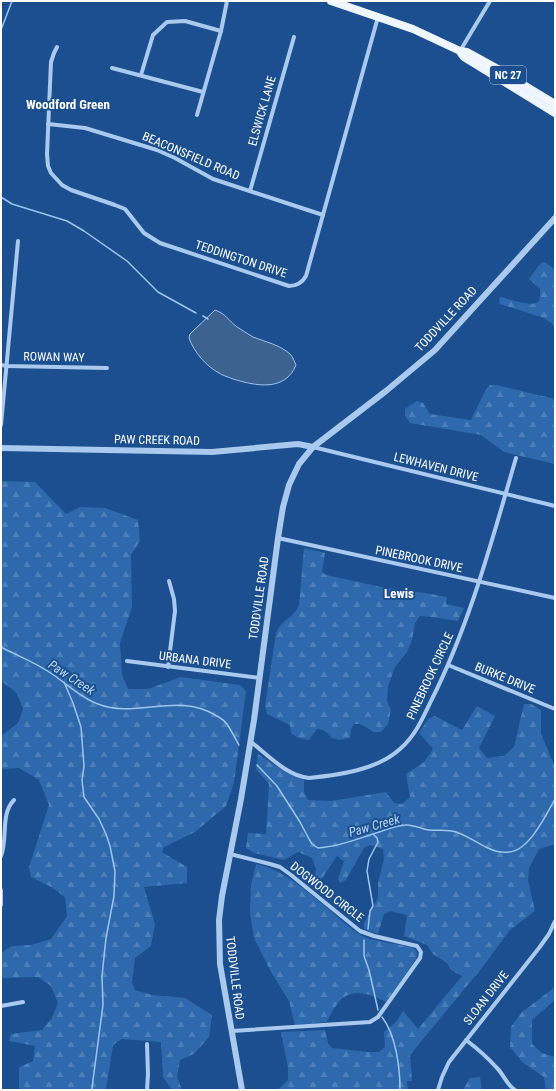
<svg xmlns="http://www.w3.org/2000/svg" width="556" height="1091" viewBox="0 0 556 1091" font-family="'Roboto Condensed',sans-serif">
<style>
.forest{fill:url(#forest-firs)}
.water{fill:#3c6290;stroke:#9cc4f0}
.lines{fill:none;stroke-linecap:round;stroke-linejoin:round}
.stream{stroke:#9cc4f0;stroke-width:1.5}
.minor{stroke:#a9c9ee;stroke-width:4}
.tertiary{stroke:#a9c9ee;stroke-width:6}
.primary{stroke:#f0f6ff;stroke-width:8}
.labels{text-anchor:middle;stroke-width:4;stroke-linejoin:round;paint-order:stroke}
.shield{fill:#1b4f8f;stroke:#bbcadd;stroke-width:1}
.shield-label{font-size:11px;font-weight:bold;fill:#fff}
.street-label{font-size:12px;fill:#fff;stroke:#1b4f8f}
.neighbourhood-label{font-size:13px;font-weight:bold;fill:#fff;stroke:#1b4f8f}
.water-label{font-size:13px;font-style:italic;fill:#b5d3f5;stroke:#1b4f8f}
</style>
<defs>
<pattern id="forest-firs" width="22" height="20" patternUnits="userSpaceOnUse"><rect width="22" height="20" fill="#2e69ad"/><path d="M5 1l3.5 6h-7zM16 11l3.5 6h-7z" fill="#4d80b9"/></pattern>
</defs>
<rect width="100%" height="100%" fill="#1b4f8f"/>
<!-- forest -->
<g class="forest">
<path d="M544,262L555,269V326L544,318L500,304L499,299L501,297C509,299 529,306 536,303C541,302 540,293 540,289L529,279L541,263Z"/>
<polygon points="490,385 496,385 555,399 555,464 504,452 481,435 410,423 405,416 405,409 417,401 423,403 430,414 471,420 486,389"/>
<polygon points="1,481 35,482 66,514 80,507 105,508 138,520 140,541 131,555 132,607 120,643 122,675 128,689 148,689 181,677 240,685 246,691 234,783 226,806 195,832 164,847 162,852 187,867 187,883 144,887 155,924 151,946 135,958 132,983 135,990 152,995 185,998 212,1015 209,1037 194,1054 180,1060 177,1077 182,1090 172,1090 163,1077 161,1042 122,1039 113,1045 106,1090 19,1090 19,1067 33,1061 35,1046 9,1041 11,1034 42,1030 52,1018 58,1003 51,986 38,977 1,978 1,953 12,946 31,945 51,939 67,916 65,897 51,887 31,877 29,867 49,805 39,780 19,768 1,769 1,735 4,734 18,723 23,709 17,693 1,681"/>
<path d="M304,548L325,553L322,572L326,575L381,587L425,593L447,597L446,604L464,608L458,621L432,617L420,616L415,623L412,640L407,652L395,667L388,687L387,701L391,710L388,724L381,732H374L360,724H354L351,729L350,738L339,740L332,738C328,733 324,729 317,729L309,740L298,738L291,733L290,725L267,714L265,706L276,633C281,620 294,618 299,605Z"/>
<polygon points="524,704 531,704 541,710 541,734 555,767 555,844 539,849 529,868 528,880 535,911 510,930 481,969 410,1055 412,1081 407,1081 408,1090 274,1090 280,1088 288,1080 288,1068 281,1032 325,1030 328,1043 332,1048 368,1052 379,1052 385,1047 384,1032 397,1021 403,1011 418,1029 462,976 451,970 447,963 433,954 427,945 404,936 407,915 390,911 384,914 378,934 364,929 364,923 378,898 378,883 384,859 383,849 370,845 364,848 346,880 340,883 338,879 344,861 337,856 319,883 314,881 316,868 312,858 298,852 284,860 254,853 246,848 248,833 266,834 269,784 256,769 258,754 287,773 304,780 304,792 308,800 331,801 386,792 394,803 402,804 410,797 406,774 424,762 433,749 419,733 428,719 435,716 462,730 477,706 495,716 479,748 487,758 504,756 514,747"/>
<path d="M256,864C293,871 328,912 359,934L369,939L411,947L416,950L417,953L416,959L386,1002C371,994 350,987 338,1003C333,1009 330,1016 327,1022L295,1025L289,1001L271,972L254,938L250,913L251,885Z"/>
<polygon points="555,987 555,1000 532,1020 532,1044 542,1053 555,1057 555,1090 546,1090 544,1077 522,1062 510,1047 511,1027 522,1012"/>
<polygon points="480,1077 482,1090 463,1090 470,1078"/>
</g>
<!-- water -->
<path class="water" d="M215,310C226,314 228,320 237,327C242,330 248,334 253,337C266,342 280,345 290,354C293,357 294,361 296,365C285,392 256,386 233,379C229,377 223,376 219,373C206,366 194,352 189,338L190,334Z"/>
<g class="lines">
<!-- stream -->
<g class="stream">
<polyline points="1,30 12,1"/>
<polyline points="1,197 12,204 67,221 84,231 127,261 158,292 196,313"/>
<polyline points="203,316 208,319"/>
<path d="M1,647C18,656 37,663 52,674C67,684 81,698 98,704C135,719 178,692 215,715C219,717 224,720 227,724C231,730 235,738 239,745"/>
<polyline points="64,682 73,703 81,727 84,766 82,780 84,797 99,819 106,834 110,846 115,871 114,896 106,938 102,976 103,1005 93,1080 92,1090"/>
<path d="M257,765L277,786L300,822L309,839L312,844L318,848C340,846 361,838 382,831C389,829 397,825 405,825C413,824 421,829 429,830C438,831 447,829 456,832C468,836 477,843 488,848C494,851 502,853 509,852C529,851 546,815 555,799"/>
<polyline points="368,929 370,911 373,906 367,871 369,859 378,842 377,838 373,834"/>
<polyline points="364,940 364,956 369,970 378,1010"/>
<path d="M382,1017C396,1035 400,1068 400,1090"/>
</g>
<!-- minor -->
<g class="minor">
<path d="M57,47L54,53L51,62L47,154L48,166L51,173L62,185L71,190L115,205L125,209L144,233L160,243L289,286C297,286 302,283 306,276L378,17"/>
<polyline points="460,51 490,1"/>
<polyline points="112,68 203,92"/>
<polyline points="141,75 153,35 167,22 185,21 221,31"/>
<polyline points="197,115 221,31 227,1"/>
<polyline points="48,124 85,128 157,150 175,158 213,179 323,215"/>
<polyline points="250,191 294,37"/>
<polyline points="1,365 7,366 107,368"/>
<polyline points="1,425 18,241"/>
<polyline points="313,447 555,506"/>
<polyline points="278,538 555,598"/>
<polyline points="127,661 260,678"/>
<polyline points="448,665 555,709"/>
<polyline points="168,667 175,611 174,599 169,581"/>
<path d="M251,742C268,755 287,776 309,778C339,775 377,770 400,749C415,736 423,718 431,701C470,624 492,540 516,458"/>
<polyline points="230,854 270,864 280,867 291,875 360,931 374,936 417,946 421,952 420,958 378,1017 370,1022 232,1031"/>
<path d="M1,856C8,839 0,814 14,800"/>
<polyline points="1,890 1,905"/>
<polyline points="1,1006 23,1002"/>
<path d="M466,1040C478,1049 488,1058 497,1068C504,1075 507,1085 515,1090"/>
<polyline points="147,1090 148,1074 147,1044"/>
<polyline points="438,1090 442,1077 449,1062 539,948 549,934 555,921"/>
</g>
<!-- tertiary -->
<g class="tertiary">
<polyline points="1,448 212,452 298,444 313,447"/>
<polyline points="242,1090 220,964 219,920 222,896 241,799 254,720 278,538 283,507 289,485 299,464 313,447 386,391 435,350 555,218"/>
</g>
<!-- primary -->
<g class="primary">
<polyline points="331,1 413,29 460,51 467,52 496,68 555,104"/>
<polyline points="461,53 464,57 555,113"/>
</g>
</g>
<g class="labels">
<!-- shield labels -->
<rect class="shield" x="490" y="66" width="36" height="18" rx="3"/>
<g class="shield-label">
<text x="508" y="79">NC 27</text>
</g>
<!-- street labels -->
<g class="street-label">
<text transform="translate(262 111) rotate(-74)" y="4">ELSWICK LANE</text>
<text transform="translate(191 156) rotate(23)" y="4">BEACONSFIELD ROAD</text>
<text transform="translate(241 259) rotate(18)" y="4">TEDDINGTON DRIVE</text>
<text transform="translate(446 319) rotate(-47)" y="4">TODDVILLE ROAD</text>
<text transform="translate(54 357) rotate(1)" y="4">ROWAN WAY</text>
<text transform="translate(157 440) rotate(1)" y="4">PAW CREEK ROAD</text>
<text transform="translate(436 467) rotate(14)" y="4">LEWHAVEN DRIVE</text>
<text transform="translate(419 559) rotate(12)" y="4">PINEBROOK DRIVE</text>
<text transform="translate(259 598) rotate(-82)" y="4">TODDVILLE ROAD</text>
<text transform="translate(195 660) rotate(7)" y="4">URBANA DRIVE</text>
<text transform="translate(430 676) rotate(-65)" y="4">PINEBROOK CIRCLE</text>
<text transform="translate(505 678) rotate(22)" y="4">BURKE DRIVE</text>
<text transform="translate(327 892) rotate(38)" y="4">DOGWOOD CIRCLE</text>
<text transform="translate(235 978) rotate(83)" y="4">TODDVILLE ROAD</text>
<text transform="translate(486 998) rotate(-52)" y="4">SLOAN DRIVE</text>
</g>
<!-- neighbourhood labels -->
<g class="neighbourhood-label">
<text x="68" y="109">Woodford Green</text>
<text x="399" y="598">Lewis</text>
</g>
<!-- water labels -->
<g class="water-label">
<text transform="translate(72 677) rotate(33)" y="5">Paw Creek</text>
<text transform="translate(374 825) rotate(-16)" y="5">Paw Creek</text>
</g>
</g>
<!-- border -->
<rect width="556" height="1091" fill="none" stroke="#ffffff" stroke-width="4"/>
</svg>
